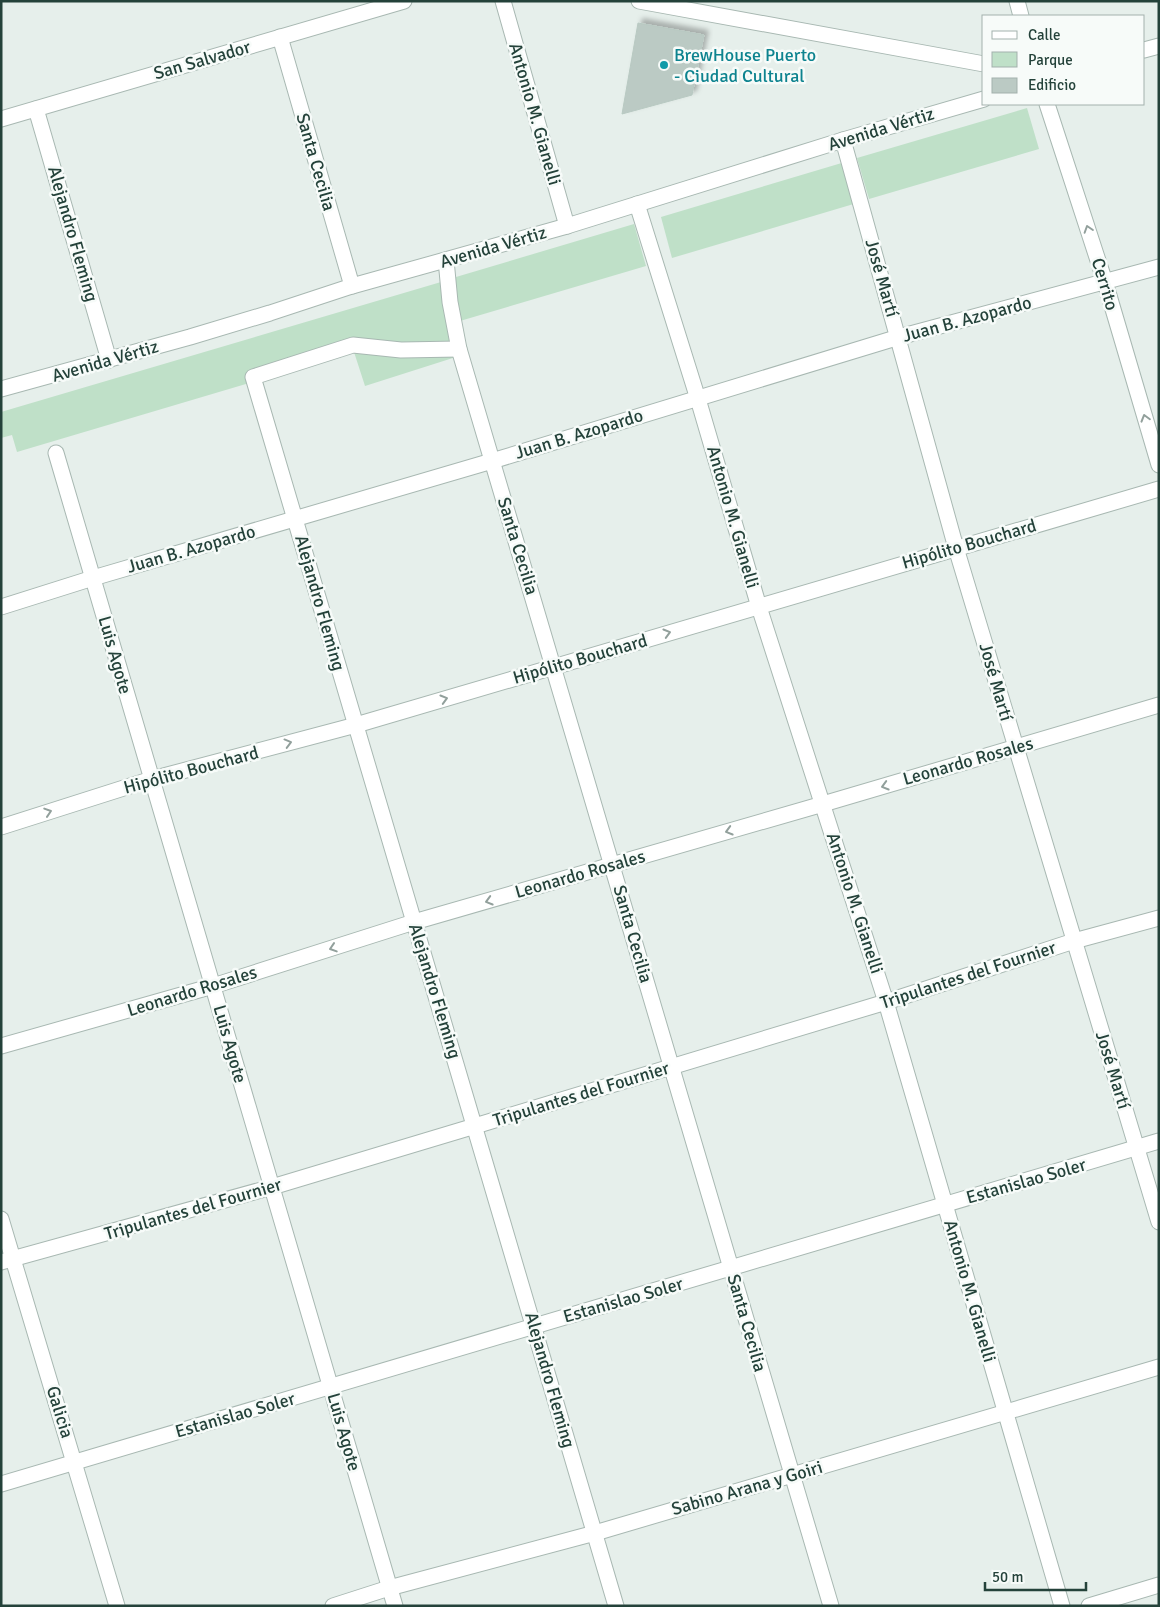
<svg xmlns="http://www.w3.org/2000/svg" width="1160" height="1607" viewBox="0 0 1160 1607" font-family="Signika,sans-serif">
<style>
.green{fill:#bfe0c8}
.building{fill:#bbcac4;stroke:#b8c9c2;filter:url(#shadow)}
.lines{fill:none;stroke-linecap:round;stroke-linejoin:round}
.minor-casing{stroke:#a8b8b2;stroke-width:17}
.minor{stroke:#fff;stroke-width:15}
.oneway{stroke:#92a09c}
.culture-dot{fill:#0f9aa8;stroke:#f7fbf9;stroke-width:2}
.labels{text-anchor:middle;stroke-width:5;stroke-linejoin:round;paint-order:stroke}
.culture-label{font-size:18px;fill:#0d838f;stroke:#f7fbf9;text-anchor:start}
.street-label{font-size:18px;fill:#24423a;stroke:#f7fbf9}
</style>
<defs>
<filter id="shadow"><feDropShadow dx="4.5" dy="-4.5" stdDeviation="2.5" flood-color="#0004"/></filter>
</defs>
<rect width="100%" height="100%" fill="#e6efeb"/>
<!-- green -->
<g class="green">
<polygon points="1027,108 1039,149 869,199 857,158"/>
<polygon points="845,162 857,203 672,258 661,217"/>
<polygon points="634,224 646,266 460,321 455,300 456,277"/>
<polygon points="441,282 456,357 365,386 354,352 17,452 12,435 1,438 1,412"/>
</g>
<!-- building -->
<polygon class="building" points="638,23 704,35 692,95 622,114"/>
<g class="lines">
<defs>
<g id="minor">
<polyline points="503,1 567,226"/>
<polyline points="639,1 984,64"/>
<polyline points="1017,1 1021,16"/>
<polyline points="280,37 352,286"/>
<polyline points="1144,50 1159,46"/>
<polyline points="1047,104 1105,282 1159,465"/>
<polyline points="36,109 109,360"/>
<polyline points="1,119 404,1"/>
<polyline points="843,140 956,548 1159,1222"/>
<polyline points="637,204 698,399 759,607 886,1002 1062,1606"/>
<polyline points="446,260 450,302 459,349 831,1606"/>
<polyline points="459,349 401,350 353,345 253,377 616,1606"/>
<polyline points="1,389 190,337 270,313 352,286 567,226 843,140 984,99"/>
<polyline points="56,453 395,1606"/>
<polyline points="1,607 93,578 492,461 899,337 1159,267"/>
<polyline points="1,827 152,779 356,725 1159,489"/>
<polyline points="1,1046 213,986 414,922 823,804 1159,705"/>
<polyline points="1,1219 117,1606"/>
<polyline points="1,1262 272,1187 475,1126 886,1002 1074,941 1159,918"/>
<polyline points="1,1484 1159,1141"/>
<polyline points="333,1606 389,1588 595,1533 1159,1367"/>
<polyline points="1089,1606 1159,1585"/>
</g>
</defs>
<!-- minor casing -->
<use href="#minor" class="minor-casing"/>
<!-- minor -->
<use href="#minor" class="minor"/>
</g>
<!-- one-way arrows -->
<defs><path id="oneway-chevron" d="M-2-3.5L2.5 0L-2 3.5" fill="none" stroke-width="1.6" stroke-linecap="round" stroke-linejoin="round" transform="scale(1.25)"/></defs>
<g class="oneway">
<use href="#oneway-chevron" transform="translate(1088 229) rotate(-108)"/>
<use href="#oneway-chevron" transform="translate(1145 418) rotate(-106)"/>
<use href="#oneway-chevron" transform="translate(667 633) rotate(-16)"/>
<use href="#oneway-chevron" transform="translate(444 699) rotate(-16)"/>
<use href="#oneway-chevron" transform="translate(288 743) rotate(-15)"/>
<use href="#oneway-chevron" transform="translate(885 786) rotate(164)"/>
<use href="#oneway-chevron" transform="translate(48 812) rotate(-18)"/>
<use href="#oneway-chevron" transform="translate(729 831) rotate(164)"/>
<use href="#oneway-chevron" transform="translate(489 901) rotate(164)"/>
<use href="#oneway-chevron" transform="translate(333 948) rotate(162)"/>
</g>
<!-- markers -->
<circle class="culture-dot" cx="664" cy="65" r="5"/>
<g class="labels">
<!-- culture labels -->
<g class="culture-label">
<text x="674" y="61">BrewHouse Puerto<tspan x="674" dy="21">- Ciudad Cultural</tspan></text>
</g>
<!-- street labels -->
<g class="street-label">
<text transform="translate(202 60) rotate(-16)" y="6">San Salvador</text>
<text transform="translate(535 114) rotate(74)" y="6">Antonio M. Gianelli</text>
<text transform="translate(881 129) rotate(-17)" y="6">Avenida Vértiz</text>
<text transform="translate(316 162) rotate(74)" y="6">Santa Cecilia</text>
<text transform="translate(73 234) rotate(74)" y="6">Alejandro Fleming</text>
<text transform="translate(493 247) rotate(-16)" y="6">Avenida Vértiz</text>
<text transform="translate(882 278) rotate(74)" y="6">José Martí</text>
<text transform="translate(1105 284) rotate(73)" y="6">Cerrito</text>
<text transform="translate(967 319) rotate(-15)" y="6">Juan B. Azopardo</text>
<text transform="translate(105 361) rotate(-16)" y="6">Avenida Vértiz</text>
<text transform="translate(579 434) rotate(-17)" y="6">Juan B. Azopardo</text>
<text transform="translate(733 517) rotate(74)" y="6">Antonio M. Gianelli</text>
<text transform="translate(969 544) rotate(-16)" y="6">Hipólito Bouchard</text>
<text transform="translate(518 546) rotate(73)" y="6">Santa Cecilia</text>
<text transform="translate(191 549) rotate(-16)" y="6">Juan B. Azopardo</text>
<text transform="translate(320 603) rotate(74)" y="6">Alejandro Fleming</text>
<text transform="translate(115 655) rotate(74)" y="6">Luis Agote</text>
<text transform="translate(580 659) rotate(-16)" y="6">Hipólito Bouchard</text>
<text transform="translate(996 682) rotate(74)" y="6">José Martí</text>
<text transform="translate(968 761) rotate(-16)" y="6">Leonardo Rosales</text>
<text transform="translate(191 770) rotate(-15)" y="6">Hipólito Bouchard</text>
<text transform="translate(580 874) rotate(-16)" y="6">Leonardo Rosales</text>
<text transform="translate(855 903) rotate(72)" y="6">Antonio M. Gianelli</text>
<text transform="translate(633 934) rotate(74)" y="6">Santa Cecilia</text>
<text transform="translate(968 975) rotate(-18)" y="6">Tripulantes del Fournier</text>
<text transform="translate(192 991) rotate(-17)" y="6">Leonardo Rosales</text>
<text transform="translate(435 991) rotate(73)" y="6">Alejandro Fleming</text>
<text transform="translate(230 1044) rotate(74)" y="6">Luis Agote</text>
<text transform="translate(1113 1070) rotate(73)" y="6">José Martí</text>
<text transform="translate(581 1094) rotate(-17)" y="6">Tripulantes del Fournier</text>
<text transform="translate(1026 1181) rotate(-16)" y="6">Estanislao Soler</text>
<text transform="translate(193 1209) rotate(-16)" y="6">Tripulantes del Fournier</text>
<text transform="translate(970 1291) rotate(74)" y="6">Antonio M. Gianelli</text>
<text transform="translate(623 1300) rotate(-16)" y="6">Estanislao Soler</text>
<text transform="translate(747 1323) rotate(74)" y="6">Santa Cecilia</text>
<text transform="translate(550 1380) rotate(74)" y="6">Alejandro Fleming</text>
<text transform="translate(60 1412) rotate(73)" y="6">Galicia</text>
<text transform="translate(235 1415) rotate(-16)" y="6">Estanislao Soler</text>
<text transform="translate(344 1432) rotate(74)" y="6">Luis Agote</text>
<text transform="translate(747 1488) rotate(-16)" y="6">Sabino Arana y Goiri</text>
</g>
</g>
<!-- border -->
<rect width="1160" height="1607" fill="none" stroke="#24423a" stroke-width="5"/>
<!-- legend -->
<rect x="982" y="15" width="162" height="90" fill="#f7fbf9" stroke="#a3b1ad"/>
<rect x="992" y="31" width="25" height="8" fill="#ffffff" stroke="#a3b1ad"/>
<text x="1028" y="40" font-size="15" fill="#24423a">Calle</text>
<rect x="992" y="52" width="25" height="15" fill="#bfe0c8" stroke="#a3b1ad"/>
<text x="1028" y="65" font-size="15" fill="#24423a">Parque</text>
<rect x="992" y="78" width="25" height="15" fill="#bbcac4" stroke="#a3b1ad"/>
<text x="1028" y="90" font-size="15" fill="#24423a">Edificio</text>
<!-- scale -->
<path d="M985 1582v8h101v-8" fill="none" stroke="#24423a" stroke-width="2.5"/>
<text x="992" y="1582" font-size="15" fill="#24423a" stroke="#f7fbf9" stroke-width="4" paint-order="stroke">50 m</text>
</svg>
